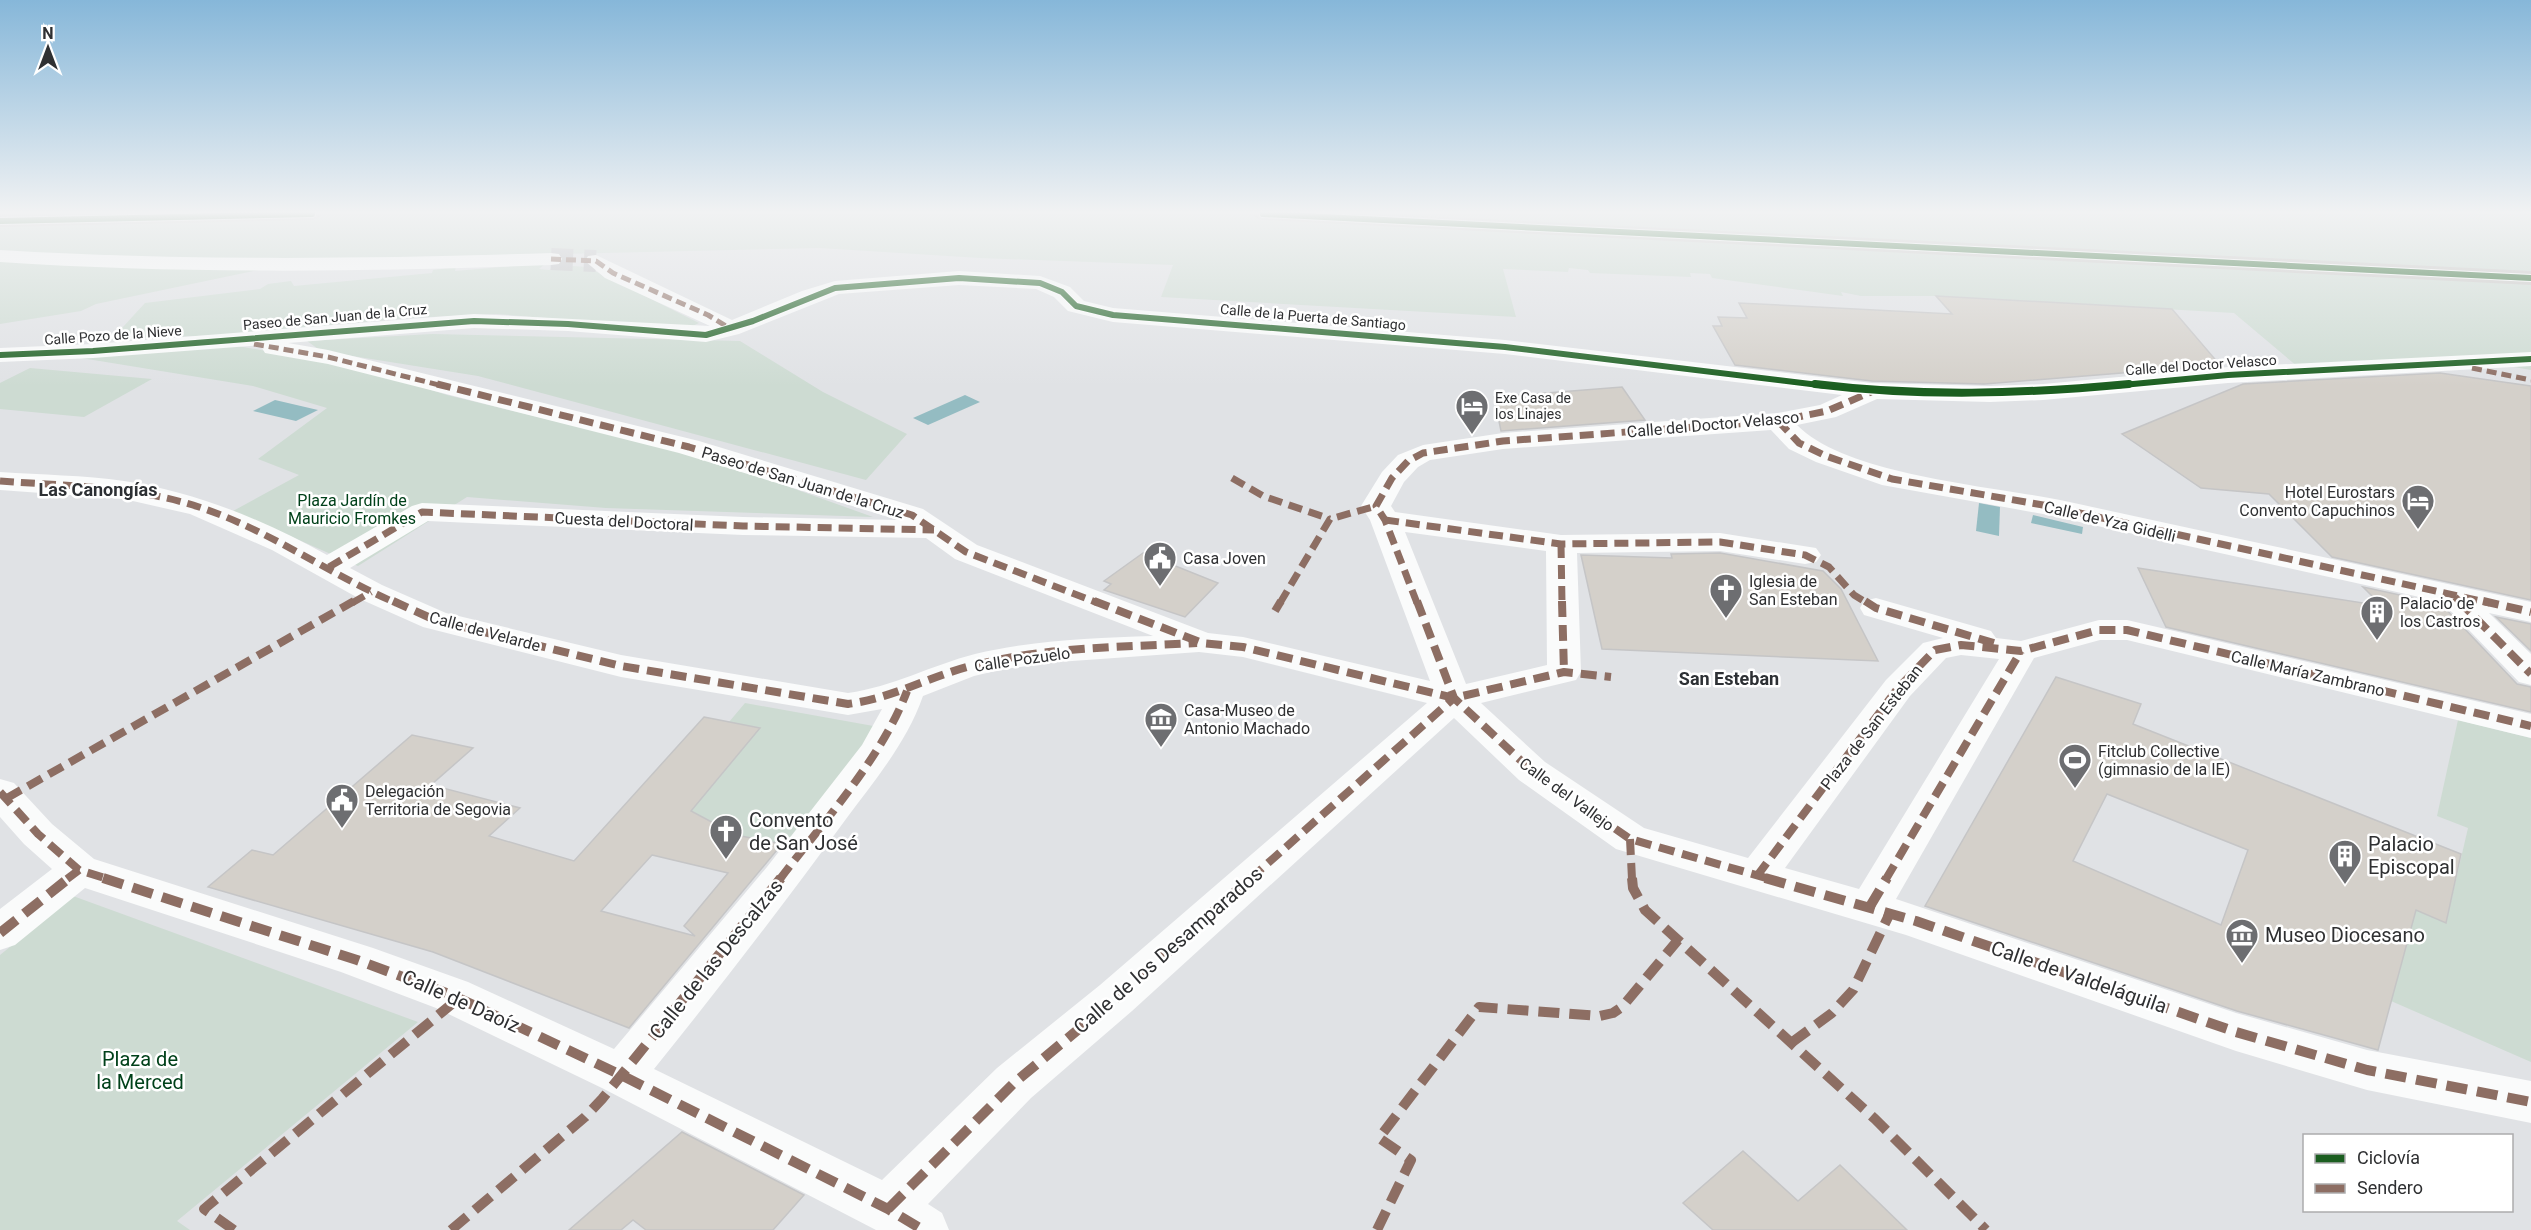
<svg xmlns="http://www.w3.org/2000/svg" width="2531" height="1230" viewBox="0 0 2531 1230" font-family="Roboto,sans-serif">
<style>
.green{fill:#cddbd2}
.water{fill:#94bcc2}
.building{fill:#d4d0ca;stroke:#c5c5c6;stroke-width:1.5;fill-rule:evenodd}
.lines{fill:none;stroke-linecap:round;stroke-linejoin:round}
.minor-tunnel{stroke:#bdbec1;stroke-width:22;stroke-dasharray:22 11;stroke-linecap:butt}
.minor{fill:#fafbfb;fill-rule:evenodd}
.major{fill:#c6c4c1;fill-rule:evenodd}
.quiet-far3{stroke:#8d6e63;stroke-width:5;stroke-dasharray:10 5;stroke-linecap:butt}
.quiet-far2{stroke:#8d6e63;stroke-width:7;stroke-dasharray:14 7;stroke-linecap:butt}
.quiet-far1{stroke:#8d6e63;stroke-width:8;stroke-dasharray:16 8;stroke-linecap:butt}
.quiet{stroke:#8d6e63;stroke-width:10;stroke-dasharray:21 10;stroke-linecap:butt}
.cycleway-far1-casing{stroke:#fff;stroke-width:8}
.cycleway-casing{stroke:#fff;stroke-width:11}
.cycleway-far1{stroke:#1b5e20;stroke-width:6}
.cycleway{stroke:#1b5e20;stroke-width:8}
.labels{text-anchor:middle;stroke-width:5;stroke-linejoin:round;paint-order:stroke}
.far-street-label{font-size:14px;fill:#2f3032;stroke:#fff}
.far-poi-label{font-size:14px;fill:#2f3032;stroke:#fff;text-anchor:start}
.street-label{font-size:16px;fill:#2f3032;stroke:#fff}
.poi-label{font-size:16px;fill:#2f3032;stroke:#fff;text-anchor:start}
.park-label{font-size:16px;fill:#00411a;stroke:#fff}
.neighbourhood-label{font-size:18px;font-weight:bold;fill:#2d3034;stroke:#fff}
.near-poi-label{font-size:20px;fill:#2f3032;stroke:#fff;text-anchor:start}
.near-street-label{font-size:20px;fill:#2f3032;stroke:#fff}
.near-park-label{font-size:20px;fill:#00411a;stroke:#fff}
</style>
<rect width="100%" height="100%" fill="#e0e2e5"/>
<!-- green -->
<g class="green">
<polygon points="0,214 2531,214 2531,370 2480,361 2298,367 2234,313 1936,296 1861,296 1841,292 1843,296 1712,278 1710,274 1690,273 1691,277 1590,273 1588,270 1569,268 1568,272 1503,269 1516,317 1161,297 1173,265 980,258 820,248 306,260 96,304 81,311 0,324"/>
<polygon points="546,263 539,269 549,270 560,265 587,267 699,323 686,329 496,314 408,318 218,335 111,340 145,303 260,289 268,284 291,281 294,286 432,273 433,270 456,267 455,271"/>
<polygon points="432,334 740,341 823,392 907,434 866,480 478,376 321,351 307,341"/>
<polygon points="221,343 362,368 447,395 708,458 873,517 606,508 467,497 358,566 233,511 299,475 258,459 327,408 253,386 75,357"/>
<polygon points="30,368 152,379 84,417 0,409 0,383"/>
<polygon points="745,703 879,727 792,846 695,827 702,817 691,811 760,728 729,722"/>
<polygon points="2458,720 2531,738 2531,1062 2391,1001 2416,910 2446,923 2468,828 2437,816"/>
<polygon points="73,896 418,1022 177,1221 190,1230 0,1230 0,955"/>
</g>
<!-- water -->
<g class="water">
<polygon points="965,395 980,402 928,425 913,418"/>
<polygon points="275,400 318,410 296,421 253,411"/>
<polygon points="1979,503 2000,507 1999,536 1976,531"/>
<polygon points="2033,515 2083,527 2082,534 2031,523"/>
</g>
<!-- building -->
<g class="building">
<polygon points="1936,296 2172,309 2220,365 1984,384 1872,381 1735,365 1713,326 1722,326 1718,317 1747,318 1739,303 1952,314"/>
<polygon points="2440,373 2531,386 2531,600 2332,557 2269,494 2201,488 2122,434 2243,384"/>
<polygon points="1622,387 1645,420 1501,431 1494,397"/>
<polygon points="1143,553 1218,583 1185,617 1104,590 1111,584 1104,581"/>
<polygon points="1720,553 1823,571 1841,589 1878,661 1602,649 1581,555 1672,558 1671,554"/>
<polygon points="2138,568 2382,606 2363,587 2441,604 2517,684 2531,687 2531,712 2166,627"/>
<polygon points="2496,617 2531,624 2531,651"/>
<path d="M2056,677L2141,704L2133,724L2461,854L2446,923L2416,910L2378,1050L2237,1011L1925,906ZM2107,794L2248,850L2221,925L2073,861Z"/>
<path d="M704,717L760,728L691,811L736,835L782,844L629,1028L433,952L208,887L252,850L273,855L412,735L473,748L431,785L520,808L489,836L574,861ZM652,855L728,873L684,926L695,936L601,911Z"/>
<polygon points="682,1132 804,1195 773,1230 646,1230 633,1220 621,1230 569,1230"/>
<polygon points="1743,1151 1798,1201 1840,1165 1907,1230 1713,1230 1683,1203"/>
</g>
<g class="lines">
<!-- minor-tunnel -->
<polyline class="minor-tunnel" points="551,259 596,261"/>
<!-- minor -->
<g class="minor">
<path d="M0,250C184,261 367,259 551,253L559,254L562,259L559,264L551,265C367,272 184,274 0,262Z"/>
<path d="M596,255L732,320L802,291L835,281L959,271L1040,276L1070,287L1084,301L1113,308L1505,340L1872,383L1990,386L2043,384L2228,367L2531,352V366L2228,383L2043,400L1990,402L1877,399L1836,417L1797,425C1847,476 1994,486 2065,501C2220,535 2376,568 2531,602V622L2489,613L2531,654V685L2519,682L2442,602L2043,514L1882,485L1816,462L1789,449L1771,430L1503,449L1430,460L1418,467L1404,482L1391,506L1395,512L1561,535L1720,533L1816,548L1821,555L1816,562L1805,564L1720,551L1577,553L1581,672L1576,680L1481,703L1545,762L1644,828L1748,858L1886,680L1923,643L1943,638L1864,615L1860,608L1864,601L1876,598L1991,631L1996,638L2021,641L2099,620H2127L2531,714V738L2127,640H2100L2034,658L1896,899L2236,1013L2367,1050L2531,1081V1123L2367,1090L2236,1051L1906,935L1616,849L1519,780L1454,718L1132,1011L1031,1098L928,1204L942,1213L949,1230H876L604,1089L436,1008L341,972L85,888L15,945L0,950V909L52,869L24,844L0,817V779L14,783L52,824L94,859L373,948L468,982L614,1049L767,867L862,745L882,709L848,715L621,677L423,627L360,599L272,550L190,514L124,499L0,490V472C41,475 84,475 124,481C196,492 264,520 327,555L412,506L422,503L743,517L898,520L679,453L328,364L265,353L262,348L264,345L93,358L0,362V348L93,344L474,314L710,326L605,278L585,261L588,256ZM959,285L1036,289L1054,297L1068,311L1113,322L1505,354L1842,395L1820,405L1778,413L1503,433L1423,445L1398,455L1382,472L1361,506L1370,520L1430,681L1243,637L1208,633L977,545L923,509L699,441L328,350L288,343L474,328L568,331L706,342L739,334L839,294ZM428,521L743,535L926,538L955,559L1153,636C1093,638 1033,640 975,654C932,665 892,687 848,693L621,655L446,613L382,585L350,568ZM1405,532L1546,551L1547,665L1466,684ZM1199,652L1243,657L1427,703L1100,985L997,1068L882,1180L654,1069C720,987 784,904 846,819C875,780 907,742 923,696L974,676L1004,669L1058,662ZM1961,655L1999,659L1859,889L1785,868L1910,696L1946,658Z"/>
</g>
<!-- major -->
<g class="major">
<polygon points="322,214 319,218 312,220 0,227 0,215"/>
<polygon points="1253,214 1384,214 2531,271 2531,285 1263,220 1256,218"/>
</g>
<!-- quiet-far3 -->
<g class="quiet-far3">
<polyline points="551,259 596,261 613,273 708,315 731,329"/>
<polyline points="254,344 328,357 443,386"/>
<polyline points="2472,368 2531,380"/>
</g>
<!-- quiet-far2 -->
<g class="quiet-far2">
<polyline points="437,384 689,447 912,515 966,552 1098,603"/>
<polyline points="1778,421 1799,443 1826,456 1892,479 2043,505 2490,603"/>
<polyline points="1232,478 1263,496 1330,519"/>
<path d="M0,481C66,486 135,486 199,507C269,530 329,574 396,603"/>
<polyline points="1385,520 1561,544 1720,542 1805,555 1829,567 1854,595 1867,603"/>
<polyline points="1561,544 1562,603"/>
<polyline points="329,567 422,512 743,526 934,530"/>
<polyline points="2455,597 2461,603"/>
<polyline points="352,603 371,592"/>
<polyline points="1280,603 1330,519 1376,506"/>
<polyline points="1417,603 1385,520 1376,506 1392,478 1408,461 1423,453 1503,441 1778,421 1827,411 1871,392"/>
</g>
<!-- quiet-far1 -->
<g class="quiet-far1">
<path d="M393,601L435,620L621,666L848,704C894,698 934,674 979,664C1050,647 1124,647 1197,643"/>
<polyline points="1094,601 1202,643 1243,647 1454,698 1564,672 1611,677"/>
<polyline points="1417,601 1454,698 1532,771 1630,839 1770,879"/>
<polyline points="1562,601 1564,672"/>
<polyline points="1865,601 1876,608 1997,644"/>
<polyline points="2459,601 2531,674"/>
<polyline points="2483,601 2531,612"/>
<polyline points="1275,611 1281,601"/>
<polyline points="0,792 38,834 79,870 108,879"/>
<polyline points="7,798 354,601"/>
<polyline points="1630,839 1632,879"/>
<polyline points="1757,876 1898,688 1935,650 1961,645 2021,651 2099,630 2127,630 2531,726"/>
<polyline points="67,879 79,870"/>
<path d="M780,879C823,822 882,758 907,691"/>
<polyline points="1250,879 1454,698"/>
<polyline points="1886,879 2021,651"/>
</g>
<!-- quiet -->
<g class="quiet">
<polyline points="103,878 357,960 452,995 621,1075 888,1209 923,1230"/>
<polyline points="1632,878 1633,888 1645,910 1875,1119 1986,1230"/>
<polyline points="1765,878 1916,921 2236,1032 2367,1070 2531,1102"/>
<polyline points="1869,908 1887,878"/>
<polyline points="0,933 69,878"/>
<polyline points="1791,1043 1832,1013 1853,990 1890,913"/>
<polyline points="888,1209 1014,1083 1116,998 1251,878"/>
<polyline points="234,1230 204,1209 459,998"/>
<polyline points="451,1230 585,1117 602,1099 781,878"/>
<polyline points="1377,1230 1411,1160 1379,1138 1479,1007 1600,1016 1613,1013 1622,1007 1678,940"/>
</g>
<defs>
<g id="cycleway-far1">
<polyline points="1263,214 2531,278"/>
<polyline points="0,221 312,214"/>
<polyline points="0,355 93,351 474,321 568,324 706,335 753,321 835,288 959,278 1040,283 1062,292 1076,306 1113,315 1505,347 1827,386"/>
<polyline points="2112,386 2228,375 2531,359"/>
</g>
<path id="cycleway" d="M1815,384C1920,397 2023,394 2129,384"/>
</defs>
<!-- cycleway-far1 casing -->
<use href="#cycleway-far1" class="cycleway-far1-casing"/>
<!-- cycleway casing -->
<use href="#cycleway" class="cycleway-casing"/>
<!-- cycleway-far1 -->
<use href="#cycleway-far1" class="cycleway-far1"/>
<!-- cycleway -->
<use href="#cycleway" class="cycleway"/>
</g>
<!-- sky -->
<linearGradient id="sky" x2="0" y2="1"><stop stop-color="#86b7d9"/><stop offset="0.55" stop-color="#f1f2f3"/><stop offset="1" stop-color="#f1f2f3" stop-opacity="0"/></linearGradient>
<rect width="2531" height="386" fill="url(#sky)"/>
<!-- icons -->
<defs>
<symbol id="hotel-pin" viewBox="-11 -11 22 30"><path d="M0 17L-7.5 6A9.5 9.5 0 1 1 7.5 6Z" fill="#6d6e71" stroke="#fff"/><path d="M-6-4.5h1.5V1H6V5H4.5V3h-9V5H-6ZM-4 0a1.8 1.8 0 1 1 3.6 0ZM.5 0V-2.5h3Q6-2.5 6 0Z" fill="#fff"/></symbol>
<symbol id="civic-pin" viewBox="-11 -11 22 30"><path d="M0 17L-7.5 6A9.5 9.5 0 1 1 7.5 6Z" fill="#6d6e71" stroke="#fff"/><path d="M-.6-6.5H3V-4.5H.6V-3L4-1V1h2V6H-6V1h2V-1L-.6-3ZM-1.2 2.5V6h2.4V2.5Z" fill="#fff"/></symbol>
<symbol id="church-pin" viewBox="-11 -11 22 30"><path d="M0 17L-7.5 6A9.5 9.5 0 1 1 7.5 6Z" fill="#6d6e71" stroke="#fff"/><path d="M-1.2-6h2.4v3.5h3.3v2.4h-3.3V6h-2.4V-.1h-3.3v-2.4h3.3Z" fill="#fff"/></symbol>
<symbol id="building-pin" viewBox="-11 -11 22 30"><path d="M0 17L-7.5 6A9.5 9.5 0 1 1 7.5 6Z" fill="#6d6e71" stroke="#fff"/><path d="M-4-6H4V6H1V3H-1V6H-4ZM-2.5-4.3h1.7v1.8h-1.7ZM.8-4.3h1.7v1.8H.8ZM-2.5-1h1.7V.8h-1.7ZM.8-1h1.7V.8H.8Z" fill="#fff"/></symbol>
<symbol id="museum-pin" viewBox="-11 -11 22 30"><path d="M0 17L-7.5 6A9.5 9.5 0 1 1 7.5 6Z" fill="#6d6e71" stroke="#fff"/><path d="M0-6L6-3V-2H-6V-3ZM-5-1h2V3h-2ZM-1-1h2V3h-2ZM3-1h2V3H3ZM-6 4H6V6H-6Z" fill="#fff"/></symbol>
<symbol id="stadium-pin" viewBox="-11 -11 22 30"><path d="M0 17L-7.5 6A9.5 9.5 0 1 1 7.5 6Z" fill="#6d6e71" stroke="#fff"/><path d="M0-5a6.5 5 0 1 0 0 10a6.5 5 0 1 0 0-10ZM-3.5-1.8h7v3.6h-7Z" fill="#fff"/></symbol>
</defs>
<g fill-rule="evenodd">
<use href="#hotel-pin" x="1453" y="387" width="38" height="52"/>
<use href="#hotel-pin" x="2399" y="482" width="38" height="52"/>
<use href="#civic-pin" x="1141" y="539" width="38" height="52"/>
<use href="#church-pin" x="1707" y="571" width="38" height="52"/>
<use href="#building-pin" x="2358" y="593" width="38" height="52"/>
<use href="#museum-pin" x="1142" y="700" width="38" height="52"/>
<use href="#stadium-pin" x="2056" y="741" width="38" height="52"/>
<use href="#civic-pin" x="323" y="781" width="38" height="52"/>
<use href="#church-pin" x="707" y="812" width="38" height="52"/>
<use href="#building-pin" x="2326" y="837" width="38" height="52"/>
<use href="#museum-pin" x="2223" y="916" width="38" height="52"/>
</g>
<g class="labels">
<!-- far-street labels -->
<g class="far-street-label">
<text transform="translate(335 317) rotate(-5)" y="5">Paseo de San Juan de la Cruz</text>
<text transform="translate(1313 317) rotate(5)" y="5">Calle de la Puerta de Santiago</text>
<text transform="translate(113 335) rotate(-4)" y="5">Calle Pozo de la Nieve</text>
<text transform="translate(2201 365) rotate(-4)" y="5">Calle del Doctor Velasco</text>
</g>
<!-- far-poi labels -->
<g class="far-poi-label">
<text x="1495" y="403">Exe Casa de<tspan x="1495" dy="16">los Linajes</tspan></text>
</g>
<!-- street labels -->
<g class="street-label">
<text transform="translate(1713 424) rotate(-5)" y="6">Calle del Doctor Velasco</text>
<text transform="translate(803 482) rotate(17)" y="6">Paseo de San Juan de la Cruz</text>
<text transform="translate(624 521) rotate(3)" y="6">Cuesta del Doctoral</text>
<text transform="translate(2110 521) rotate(13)" y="6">Calle de Yza Gidelli</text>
<text transform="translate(485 631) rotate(15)" y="6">Calle de Velarde</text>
<text transform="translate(1022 659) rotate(-8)" y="6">Calle Pozuelo</text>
<text transform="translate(2308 673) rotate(13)" y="6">Calle María Zambrano</text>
<text transform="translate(1871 727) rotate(-52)" y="6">Plaza de San Esteban</text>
<text transform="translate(1567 794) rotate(36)" y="6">Calle del Vallejo</text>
</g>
<!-- poi labels -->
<g class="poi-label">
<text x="2395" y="498" text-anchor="end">Hotel Eurostars<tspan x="2395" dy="18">Convento Capuchinos</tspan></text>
<text x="1183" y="564">Casa Joven</text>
<text x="1749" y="587">Iglesia de<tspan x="1749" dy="18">San Esteban</tspan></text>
<text x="2400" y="609">Palacio de<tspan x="2400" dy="18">los Castros</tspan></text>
<text x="1184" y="716">Casa-Museo de<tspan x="1184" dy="18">Antonio Machado</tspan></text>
<text x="2098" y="757">Fitclub Collective<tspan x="2098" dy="18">(gimnasio de la IE)</tspan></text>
<text x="365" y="797">Delegación<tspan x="365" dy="18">Territoria de Segovia</tspan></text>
</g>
<!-- park labels -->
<g class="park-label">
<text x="352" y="506">Plaza Jardín de<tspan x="352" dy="18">Mauricio Fromkes</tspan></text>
</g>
<!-- neighbourhood labels -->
<g class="neighbourhood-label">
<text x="98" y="496">Las Canongías</text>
<text x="1729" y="685">San Esteban</text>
</g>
<!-- near-poi labels -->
<g class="near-poi-label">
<text x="749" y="827">Convento<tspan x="749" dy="23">de San José</tspan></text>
<text x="2368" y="851">Palacio<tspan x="2368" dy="23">Episcopal</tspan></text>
<text x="2265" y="942">Museo Diocesano</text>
</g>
<!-- near-street labels -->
<g class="near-street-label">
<text transform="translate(1168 950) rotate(-41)" y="7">Calle de los Desamparados</text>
<text transform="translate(716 959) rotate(-51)" y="7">Calle de las Descalzas</text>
<text transform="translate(2079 977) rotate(19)" y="7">Calle de Valdeláguila</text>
<text transform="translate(461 1001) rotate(24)" y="7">Calle de Daoíz</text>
</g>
<!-- near-park labels -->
<g class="near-park-label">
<text x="140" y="1066">Plaza de<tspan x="140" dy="23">la Merced</tspan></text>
</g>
</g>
<!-- legend -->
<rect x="2303" y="1134" width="210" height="78" fill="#ffffff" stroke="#acacad" stroke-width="1.5"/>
<rect x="2315" y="1154" width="30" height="9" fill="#1b5e20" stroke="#acacad" stroke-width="1.5"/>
<text x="2357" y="1164" font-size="18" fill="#2f3032">Ciclovía</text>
<rect x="2315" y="1184" width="30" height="9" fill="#8d6e63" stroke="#acacad" stroke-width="1.5"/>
<text x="2357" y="1194" font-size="18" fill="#2f3032">Sendero</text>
<!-- north arrow -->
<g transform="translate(48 48)" stroke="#ffffff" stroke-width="4.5" paint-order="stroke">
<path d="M0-4.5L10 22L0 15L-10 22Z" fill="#2f3032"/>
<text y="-9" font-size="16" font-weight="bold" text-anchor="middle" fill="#2f3032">N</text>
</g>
</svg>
